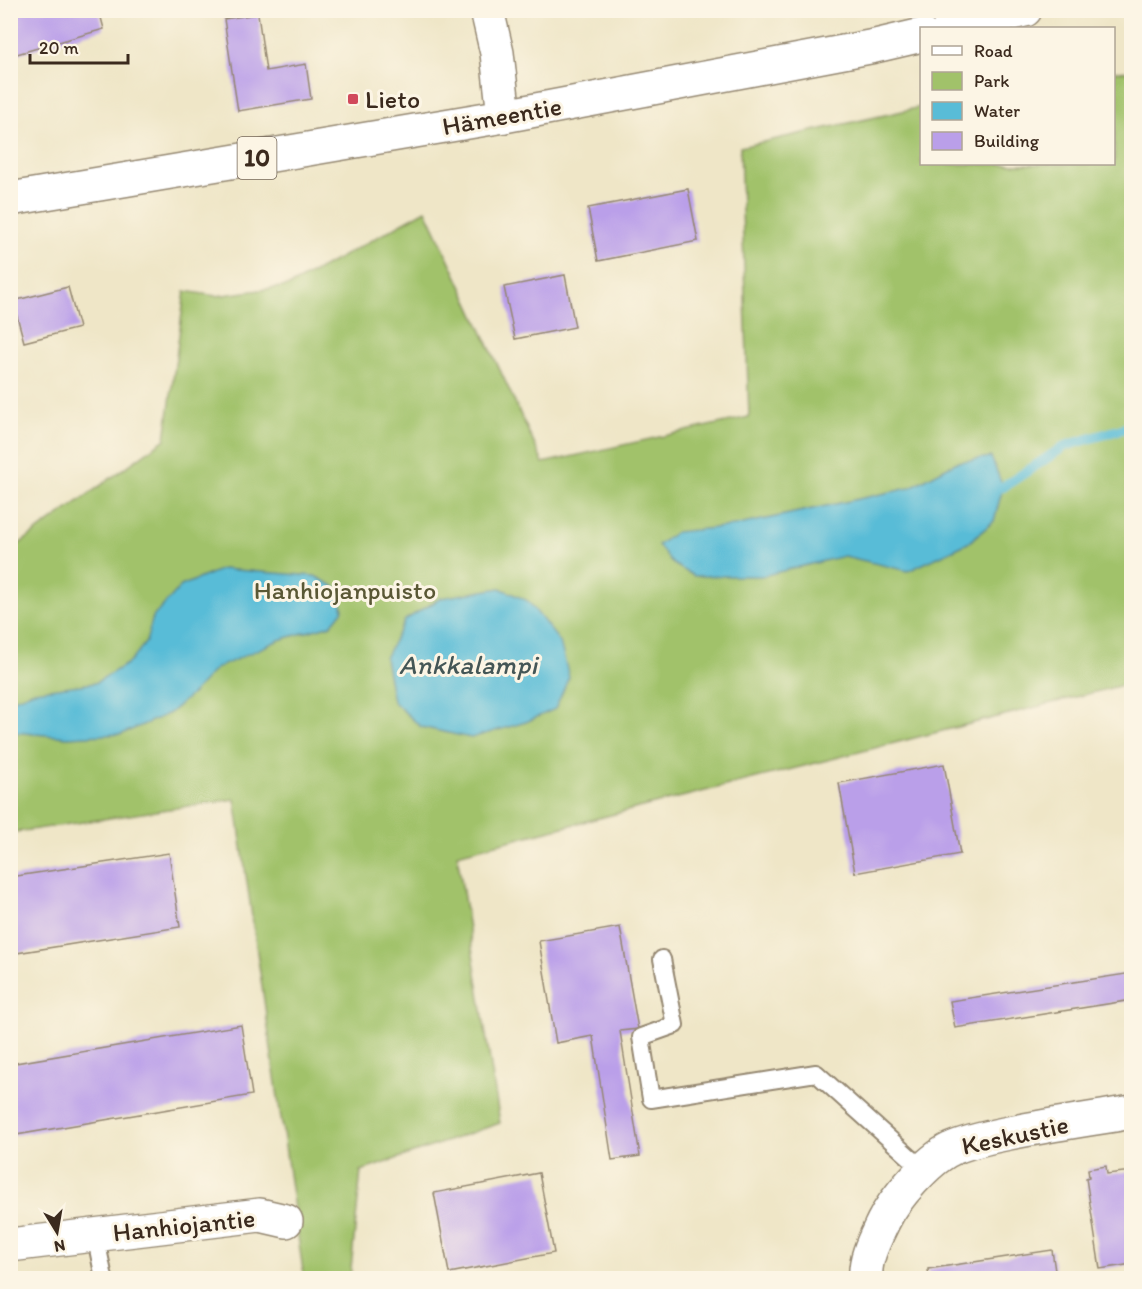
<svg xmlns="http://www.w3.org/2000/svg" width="1142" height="1289" viewBox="0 0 1142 1289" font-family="Itim,sans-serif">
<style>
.green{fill:#a1c26a;stroke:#6e7644;stroke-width:1.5}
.water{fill:#59bcd7;stroke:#4a737a;stroke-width:1.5}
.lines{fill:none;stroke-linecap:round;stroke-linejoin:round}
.stream{stroke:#59bcd7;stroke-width:10}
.building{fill:#ba9fe9}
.lane-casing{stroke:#958872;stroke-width:20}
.street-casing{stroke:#958872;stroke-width:36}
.highway-casing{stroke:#958872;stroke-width:36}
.lane{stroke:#fff;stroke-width:16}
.street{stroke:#fff;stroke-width:33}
.highway{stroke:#fff;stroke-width:33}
.poi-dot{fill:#d1495b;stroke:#fcf5e5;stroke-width:2}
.labels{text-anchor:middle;stroke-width:6;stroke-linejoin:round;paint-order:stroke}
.shield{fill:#fcf5e5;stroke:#75675a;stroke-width:1.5}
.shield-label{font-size:24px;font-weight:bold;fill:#3b2a1e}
.poi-label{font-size:26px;fill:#3b2a1e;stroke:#fcf5e5;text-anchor:start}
.street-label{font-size:26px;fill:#3b2a1e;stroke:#fcf5e5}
.park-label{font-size:26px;fill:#5a5835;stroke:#fcf5e5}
.water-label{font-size:27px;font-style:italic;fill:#445656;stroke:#fcf5e5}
</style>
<rect width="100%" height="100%" fill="#fcf5e5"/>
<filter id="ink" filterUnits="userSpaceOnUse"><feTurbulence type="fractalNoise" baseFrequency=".0167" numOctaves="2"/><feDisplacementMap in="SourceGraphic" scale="12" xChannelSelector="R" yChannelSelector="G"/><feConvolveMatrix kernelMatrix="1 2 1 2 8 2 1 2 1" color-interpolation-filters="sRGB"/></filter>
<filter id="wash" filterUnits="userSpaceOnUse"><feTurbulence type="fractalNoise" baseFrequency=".008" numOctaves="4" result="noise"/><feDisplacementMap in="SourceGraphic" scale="24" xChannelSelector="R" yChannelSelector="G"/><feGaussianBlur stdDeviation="1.35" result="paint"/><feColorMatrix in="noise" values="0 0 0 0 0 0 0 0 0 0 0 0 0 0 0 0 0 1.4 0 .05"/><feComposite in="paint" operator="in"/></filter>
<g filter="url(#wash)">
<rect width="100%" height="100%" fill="#efe6c7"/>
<!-- green -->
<polygon class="green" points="1114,71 1131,72 1131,683 457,854 500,1123 361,1171 350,1278 304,1278 235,799 11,833 11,550 165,439 185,291 216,296 289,286 426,210 543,463 749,417 740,147 921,107 922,164 1114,164"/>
<!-- water -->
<g class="water">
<polygon points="991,457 1003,487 994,521 968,543 908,571 844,556 762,576 694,576 673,564 658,545 676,532 734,526 909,488 957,462"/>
<polygon points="222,569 315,576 339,589 343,610 331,625 279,640 215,669 193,693 170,713 122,734 68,737 12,732 11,700 34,691 95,683 130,662 146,642 153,617 181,586"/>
<polygon points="500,588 528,601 560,642 569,677 555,709 526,722 471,738 421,727 393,701 385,658 405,620 441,598"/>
</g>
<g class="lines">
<!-- stream -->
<polyline class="stream" points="1003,487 1065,446 1132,426"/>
</g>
<g id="blocks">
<!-- building -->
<g class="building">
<polygon points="10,10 99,10 104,29 10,56"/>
<polygon points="258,14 266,71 306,64 311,99 238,111 224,19"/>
<polygon points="688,189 698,241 598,261 588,208"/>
<polygon points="565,275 575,327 515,339 504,287"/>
<polygon points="68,287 79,328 24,342 13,301"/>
<polygon points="944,764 960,854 855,873 839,783"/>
<polygon points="169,853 180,927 10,954 10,877"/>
<polygon points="620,927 638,1029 620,1031 640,1156 612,1160 593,1036 556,1043 539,941"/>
<polygon points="1132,973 1132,1000 955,1028 950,1001"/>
<polygon points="241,1025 252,1095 10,1136 10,1064"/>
<polygon points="1106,1166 1107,1174 1132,1171 1132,1264 1100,1269 1086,1178 1089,1177 1088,1169"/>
<polygon points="539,1173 554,1253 449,1273 434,1193"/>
<polygon points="1052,1250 1056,1278 929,1278 928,1269"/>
</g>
</g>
</g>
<g filter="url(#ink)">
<use href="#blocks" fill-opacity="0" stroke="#958872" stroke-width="1.5"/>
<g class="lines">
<defs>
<g id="lane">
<polyline points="662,959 675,1025 641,1037 651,1099 816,1073 924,1170"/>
<polyline points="95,1234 104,1278"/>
</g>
<g id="street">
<polyline points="487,10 497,53 504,116"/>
<polyline points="10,1245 260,1215 286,1221"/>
<path d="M866,1278C864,1259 875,1239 883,1222C894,1199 928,1160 951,1149C969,1141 990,1137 1009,1133C1049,1125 1091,1119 1132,1112"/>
</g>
<g id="highway">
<polyline points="949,28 1025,10"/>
<polyline points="10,199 504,116 875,46 922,35"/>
</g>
</defs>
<!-- lane casing -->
<use href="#lane" class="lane-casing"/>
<!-- street casing -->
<use href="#street" class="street-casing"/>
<!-- highway casing -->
<use href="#highway" class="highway-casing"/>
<!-- lane -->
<use href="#lane" class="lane"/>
<!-- street -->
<use href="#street" class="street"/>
<!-- highway -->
<use href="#highway" class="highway"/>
</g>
</g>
<!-- markers -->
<rect class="poi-dot" x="347" y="93" width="12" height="12" rx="3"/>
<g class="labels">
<!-- shield labels -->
<rect class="shield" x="237.5" y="137" width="39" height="42" rx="4.5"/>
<g class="shield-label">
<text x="257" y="166">10</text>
</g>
<!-- poi labels -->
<g class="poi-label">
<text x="365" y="108">Lieto</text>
</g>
<!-- street labels -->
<g class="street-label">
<text transform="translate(502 116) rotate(-10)" y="9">Hämeentie</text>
<text transform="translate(1015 1135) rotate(-12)" y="9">Keskustie</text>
<text transform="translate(184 1225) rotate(-6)" y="9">Hanhiojantie</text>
</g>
<!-- park labels -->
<g class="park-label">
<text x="345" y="599">Hanhiojanpuisto</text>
</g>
<!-- water labels -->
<g class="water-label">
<text x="468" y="674">Ankkalampi</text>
</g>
</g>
<!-- margin -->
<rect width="1142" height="1289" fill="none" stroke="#fcf5e5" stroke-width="36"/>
<!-- legend -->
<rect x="920" y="27" width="195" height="138" fill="#fcf5e5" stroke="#afa495" stroke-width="1.5"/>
<rect x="932" y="46" width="30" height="9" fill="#ffffff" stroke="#afa495" stroke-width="1.5"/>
<text x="974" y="57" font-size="18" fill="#3b2a1e">Road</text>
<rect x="932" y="72" width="30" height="18" fill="#a1c26a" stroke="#afa495" stroke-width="1.5"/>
<text x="974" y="87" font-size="18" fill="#3b2a1e">Park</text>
<rect x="932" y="102" width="30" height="18" fill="#59bcd7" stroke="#afa495" stroke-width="1.5"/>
<text x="974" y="117" font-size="18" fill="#3b2a1e">Water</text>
<rect x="932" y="132" width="30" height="18" fill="#ba9fe9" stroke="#afa495" stroke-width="1.5"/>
<text x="974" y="147" font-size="18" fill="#3b2a1e">Building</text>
<!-- north arrow -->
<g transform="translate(57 1232) rotate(169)" stroke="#fcf5e5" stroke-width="4.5" paint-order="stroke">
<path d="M0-4.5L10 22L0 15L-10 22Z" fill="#3b2a1e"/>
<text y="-9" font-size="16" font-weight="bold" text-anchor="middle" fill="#3b2a1e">N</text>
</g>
<!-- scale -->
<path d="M30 54v9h98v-9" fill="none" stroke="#3b2a1e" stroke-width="3"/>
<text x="39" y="54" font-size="18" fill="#3b2a1e" stroke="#fcf5e5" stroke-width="4.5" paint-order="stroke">20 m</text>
</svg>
